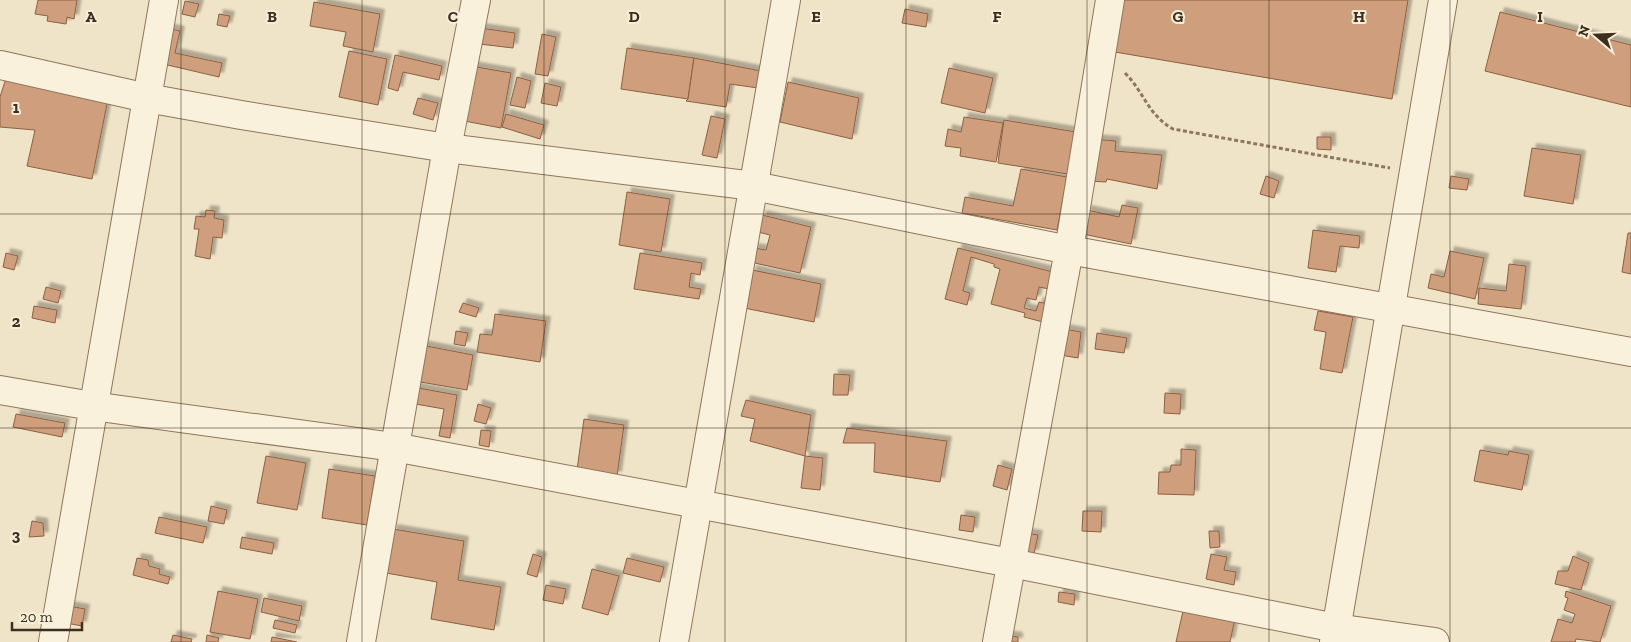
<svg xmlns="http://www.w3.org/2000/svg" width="1631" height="642" viewBox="0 0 1631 642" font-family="'Zilla Slab',serif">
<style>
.building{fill:#cf9f7d;stroke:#8d5f41;filter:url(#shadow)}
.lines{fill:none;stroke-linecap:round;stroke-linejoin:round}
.street-casing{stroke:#8d765c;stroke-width:30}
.path{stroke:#8d765c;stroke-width:3;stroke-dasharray:4 2.5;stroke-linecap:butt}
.street{stroke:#faf1dc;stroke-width:28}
.grid{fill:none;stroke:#3d2e20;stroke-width:1;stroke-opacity:0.55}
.grid-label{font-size:16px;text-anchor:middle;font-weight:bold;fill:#3d2e20;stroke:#f7eed8;stroke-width:4;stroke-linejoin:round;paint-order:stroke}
</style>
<defs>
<filter id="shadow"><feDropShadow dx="4.5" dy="-4.5" stdDeviation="1" flood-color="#0004"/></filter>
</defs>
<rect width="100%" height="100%" fill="#f0e4c8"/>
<!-- building -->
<g class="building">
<polygon points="38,0 77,0 74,19 67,17 66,24 47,21 48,16 35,14"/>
<polygon points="1118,0 1408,0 1392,99 1109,51"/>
<polygon points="185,1 199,4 195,17 182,14"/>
<polygon points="314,2 380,14 373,52 343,46 346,32 310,26"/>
<polygon points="905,9 928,14 926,27 902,23"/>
<polygon points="1500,12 1631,45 1631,107 1485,71"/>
<polygon points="219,14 230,16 227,27 217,25"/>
<polygon points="473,27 515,33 513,48 471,43"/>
<polygon points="167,28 180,31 175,53 222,63 219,77 159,63"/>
<polygon points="542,34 556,37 548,76 535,74"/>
<polygon points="627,48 694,58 688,99 621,89"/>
<polygon points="349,51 387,59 378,105 339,97"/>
<polygon points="395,55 442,66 439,80 403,72 398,91 388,88"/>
<polygon points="694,58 761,71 758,88 730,84 726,107 686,101 688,99"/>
<polygon points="465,65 511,73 501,128 454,119"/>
<polygon points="949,68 993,78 985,113 941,103"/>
<polygon points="517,77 531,81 525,108 510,105"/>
<polygon points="6,78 108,99 92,179 27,166 35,130 0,127 0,97"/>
<polygon points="788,82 859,98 852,139 780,122"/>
<polygon points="545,83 561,87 557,106 541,103"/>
<polygon points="418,98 438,103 433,120 413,114"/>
<polygon points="506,114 544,125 540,139 502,127"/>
<polygon points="711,116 725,119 717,158 702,155"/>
<polygon points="964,117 1003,123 996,162 960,156 961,148 945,146 948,129 961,132"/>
<polygon points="1004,120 1076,132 1068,174 998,163"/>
<polygon points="1317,137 1331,137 1331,150 1317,149"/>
<polygon points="1092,139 1116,141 1115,151 1162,155 1157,189 1107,179 1106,182 1088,181"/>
<polygon points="1532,148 1581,155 1573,204 1524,196"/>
<polygon points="1021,169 1067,177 1057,230 962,213 965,197 1013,206"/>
<polygon points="1266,176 1279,181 1274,198 1260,194"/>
<polygon points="1451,176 1469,179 1467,190 1449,188"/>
<polygon points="627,192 670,199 661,252 619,245"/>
<polygon points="1122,205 1138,208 1131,244 1083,234 1087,210 1119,217"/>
<polygon points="206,210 215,211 214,218 224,220 222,238 213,237 210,259 195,256 199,229 194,229 196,216 205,217"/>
<polygon points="762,215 811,227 800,273 750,262 754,248 766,250 770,235 758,232"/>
<polygon points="1313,230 1360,236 1359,248 1340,246 1336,272 1308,268"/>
<polygon points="1628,233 1631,233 1631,274 1622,272"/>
<polygon points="958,248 1053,272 1049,289 1039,287 1036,300 1027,298 1024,308 1036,311 1039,302 1048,304 1043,322 1024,317 1025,313 991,304 1000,269 994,267 994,264 971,257 963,291 970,293 967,305 945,299"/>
<polygon points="1450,251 1484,258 1475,299 1428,288 1431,274 1444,277"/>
<polygon points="6,253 18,256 14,270 3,267"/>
<polygon points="640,253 702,263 700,275 691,273 689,287 701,289 699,299 634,289"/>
<polygon points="1509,264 1526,266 1521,309 1478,304 1479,288 1506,291"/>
<polygon points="752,270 821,284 814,322 744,308"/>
<polygon points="46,287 61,291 58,303 43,299"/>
<polygon points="463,303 479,308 476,317 459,312"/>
<polygon points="34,306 57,310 55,323 32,318"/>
<polygon points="1318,311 1353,317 1342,373 1320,369 1326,332 1314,330"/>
<polygon points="495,314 546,321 540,362 477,352 480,334 492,335"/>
<polygon points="1064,329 1081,332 1078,358 1060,355"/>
<polygon points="456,331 468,333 465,346 454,344"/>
<polygon points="1097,333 1127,338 1124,353 1095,349"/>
<polygon points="416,344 473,355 467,390 409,380"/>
<polygon points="834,374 850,375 848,395 833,395"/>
<polygon points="407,386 457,395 450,438 439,436 444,409 404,402"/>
<polygon points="1165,393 1181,394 1180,414 1164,413"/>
<polygon points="746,400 811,415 805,456 750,441 755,419 741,416"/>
<polygon points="478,404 491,408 486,424 474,421"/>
<polygon points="16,414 65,423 62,437 13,427"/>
<polygon points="584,419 624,425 617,476 577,470"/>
<polygon points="847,428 947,441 940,482 874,472 875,443 843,443"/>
<polygon points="481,430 491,431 489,447 479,445"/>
<polygon points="1181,449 1196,450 1194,495 1158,494 1159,472 1170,472 1171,465 1181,465"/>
<polygon points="1480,450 1508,455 1509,451 1529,455 1522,490 1474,481"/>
<polygon points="266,456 306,463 297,510 257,503"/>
<polygon points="805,456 823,458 820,490 801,488"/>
<polygon points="998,465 1012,469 1007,490 993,486"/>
<polygon points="329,469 375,476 367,525 322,518"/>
<polygon points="211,506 227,510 224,524 208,521"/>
<polygon points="1083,511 1102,511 1101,532 1082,531"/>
<polygon points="961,515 975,517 973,532 959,530"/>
<polygon points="159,517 207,527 203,543 155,533"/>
<polygon points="32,521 43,523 44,536 29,537"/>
<polygon points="393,529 464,541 458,580 501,587 494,630 431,619 437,582 386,573"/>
<polygon points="1209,531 1219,531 1220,547 1210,548"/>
<polygon points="1025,533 1038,535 1034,554 1021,552"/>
<polygon points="242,537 274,543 272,554 240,548"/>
<polygon points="533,554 542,557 537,577 527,574"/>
<polygon points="1211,554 1227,557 1224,570 1236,572 1234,585 1206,579"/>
<polygon points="1573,556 1589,563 1581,590 1555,584 1558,571 1568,571"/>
<polygon points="137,558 148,560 149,566 160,569 159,574 170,577 168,584 133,575"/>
<polygon points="627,558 664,567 660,582 623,573"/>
<polygon points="592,569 619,576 608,615 582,608"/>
<polygon points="546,585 566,589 563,604 543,600"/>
<polygon points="218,591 258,599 250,639 210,632"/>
<polygon points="1566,591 1611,606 1600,642 1576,639 1575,642 1551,642 1558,619 1572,623 1575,614 1564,610 1568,598 1565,597"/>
<polygon points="1059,592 1075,594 1074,605 1058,602"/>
<polygon points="264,598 302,606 299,621 261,612"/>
<polygon points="1186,598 1237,609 1230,642 1176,642"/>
<polygon points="69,606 85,609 82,626 66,623"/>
<polygon points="275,620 297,625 295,633 273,628"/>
<polygon points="173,635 192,639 191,642 171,642"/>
<polygon points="207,635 219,638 218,642 206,642"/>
<polygon points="1004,635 1018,637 1018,642 1003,642"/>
<polygon points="272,637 297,642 271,642"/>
</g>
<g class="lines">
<defs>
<g id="street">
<polyline points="0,65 147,98 241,115 447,148 754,186 1069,250 1631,352"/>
<polyline points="0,390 92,406 394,447 1011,563 1336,628 1435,642"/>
<polyline points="53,642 164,0"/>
<polyline points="361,642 447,148 476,0"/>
<polyline points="674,642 786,0"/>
<polyline points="997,642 1069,250 1110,0"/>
<polyline points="1334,642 1443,0"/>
</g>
</defs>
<!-- street casing -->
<use href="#street" class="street-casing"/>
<!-- path -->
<path class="path" d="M1125,73C1144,92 1148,115 1173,129L1390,168"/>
<!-- street -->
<use href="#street" class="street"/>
</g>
<!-- grid -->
<path class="grid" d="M181,0V642M362,0V642M544,0V642M725,0V642M906,0V642M1087,0V642M1269,0V642M1450,0V642M0,214H1631M0,428H1631"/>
<g class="grid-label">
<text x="91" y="22">A</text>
<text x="272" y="22">B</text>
<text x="453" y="22">C</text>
<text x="634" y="22">D</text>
<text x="816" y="22">E</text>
<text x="997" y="22">F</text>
<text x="1178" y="22">G</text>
<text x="1359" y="22">H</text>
<text x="1540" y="22">I</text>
<text x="16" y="113">1</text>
<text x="16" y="327">2</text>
<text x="16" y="541">3</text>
</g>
<!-- north arrow -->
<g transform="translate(1596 35) rotate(289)" stroke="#f7eed8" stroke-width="4" paint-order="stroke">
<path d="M0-4L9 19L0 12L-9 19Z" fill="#3d2e20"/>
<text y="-8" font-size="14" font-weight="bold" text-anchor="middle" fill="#3d2e20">N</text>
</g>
<!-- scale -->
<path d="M12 622v8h70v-8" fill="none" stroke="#3d2e20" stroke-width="2.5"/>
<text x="20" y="622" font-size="15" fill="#3d2e20" stroke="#f7eed8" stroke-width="4" paint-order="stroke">20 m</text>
</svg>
